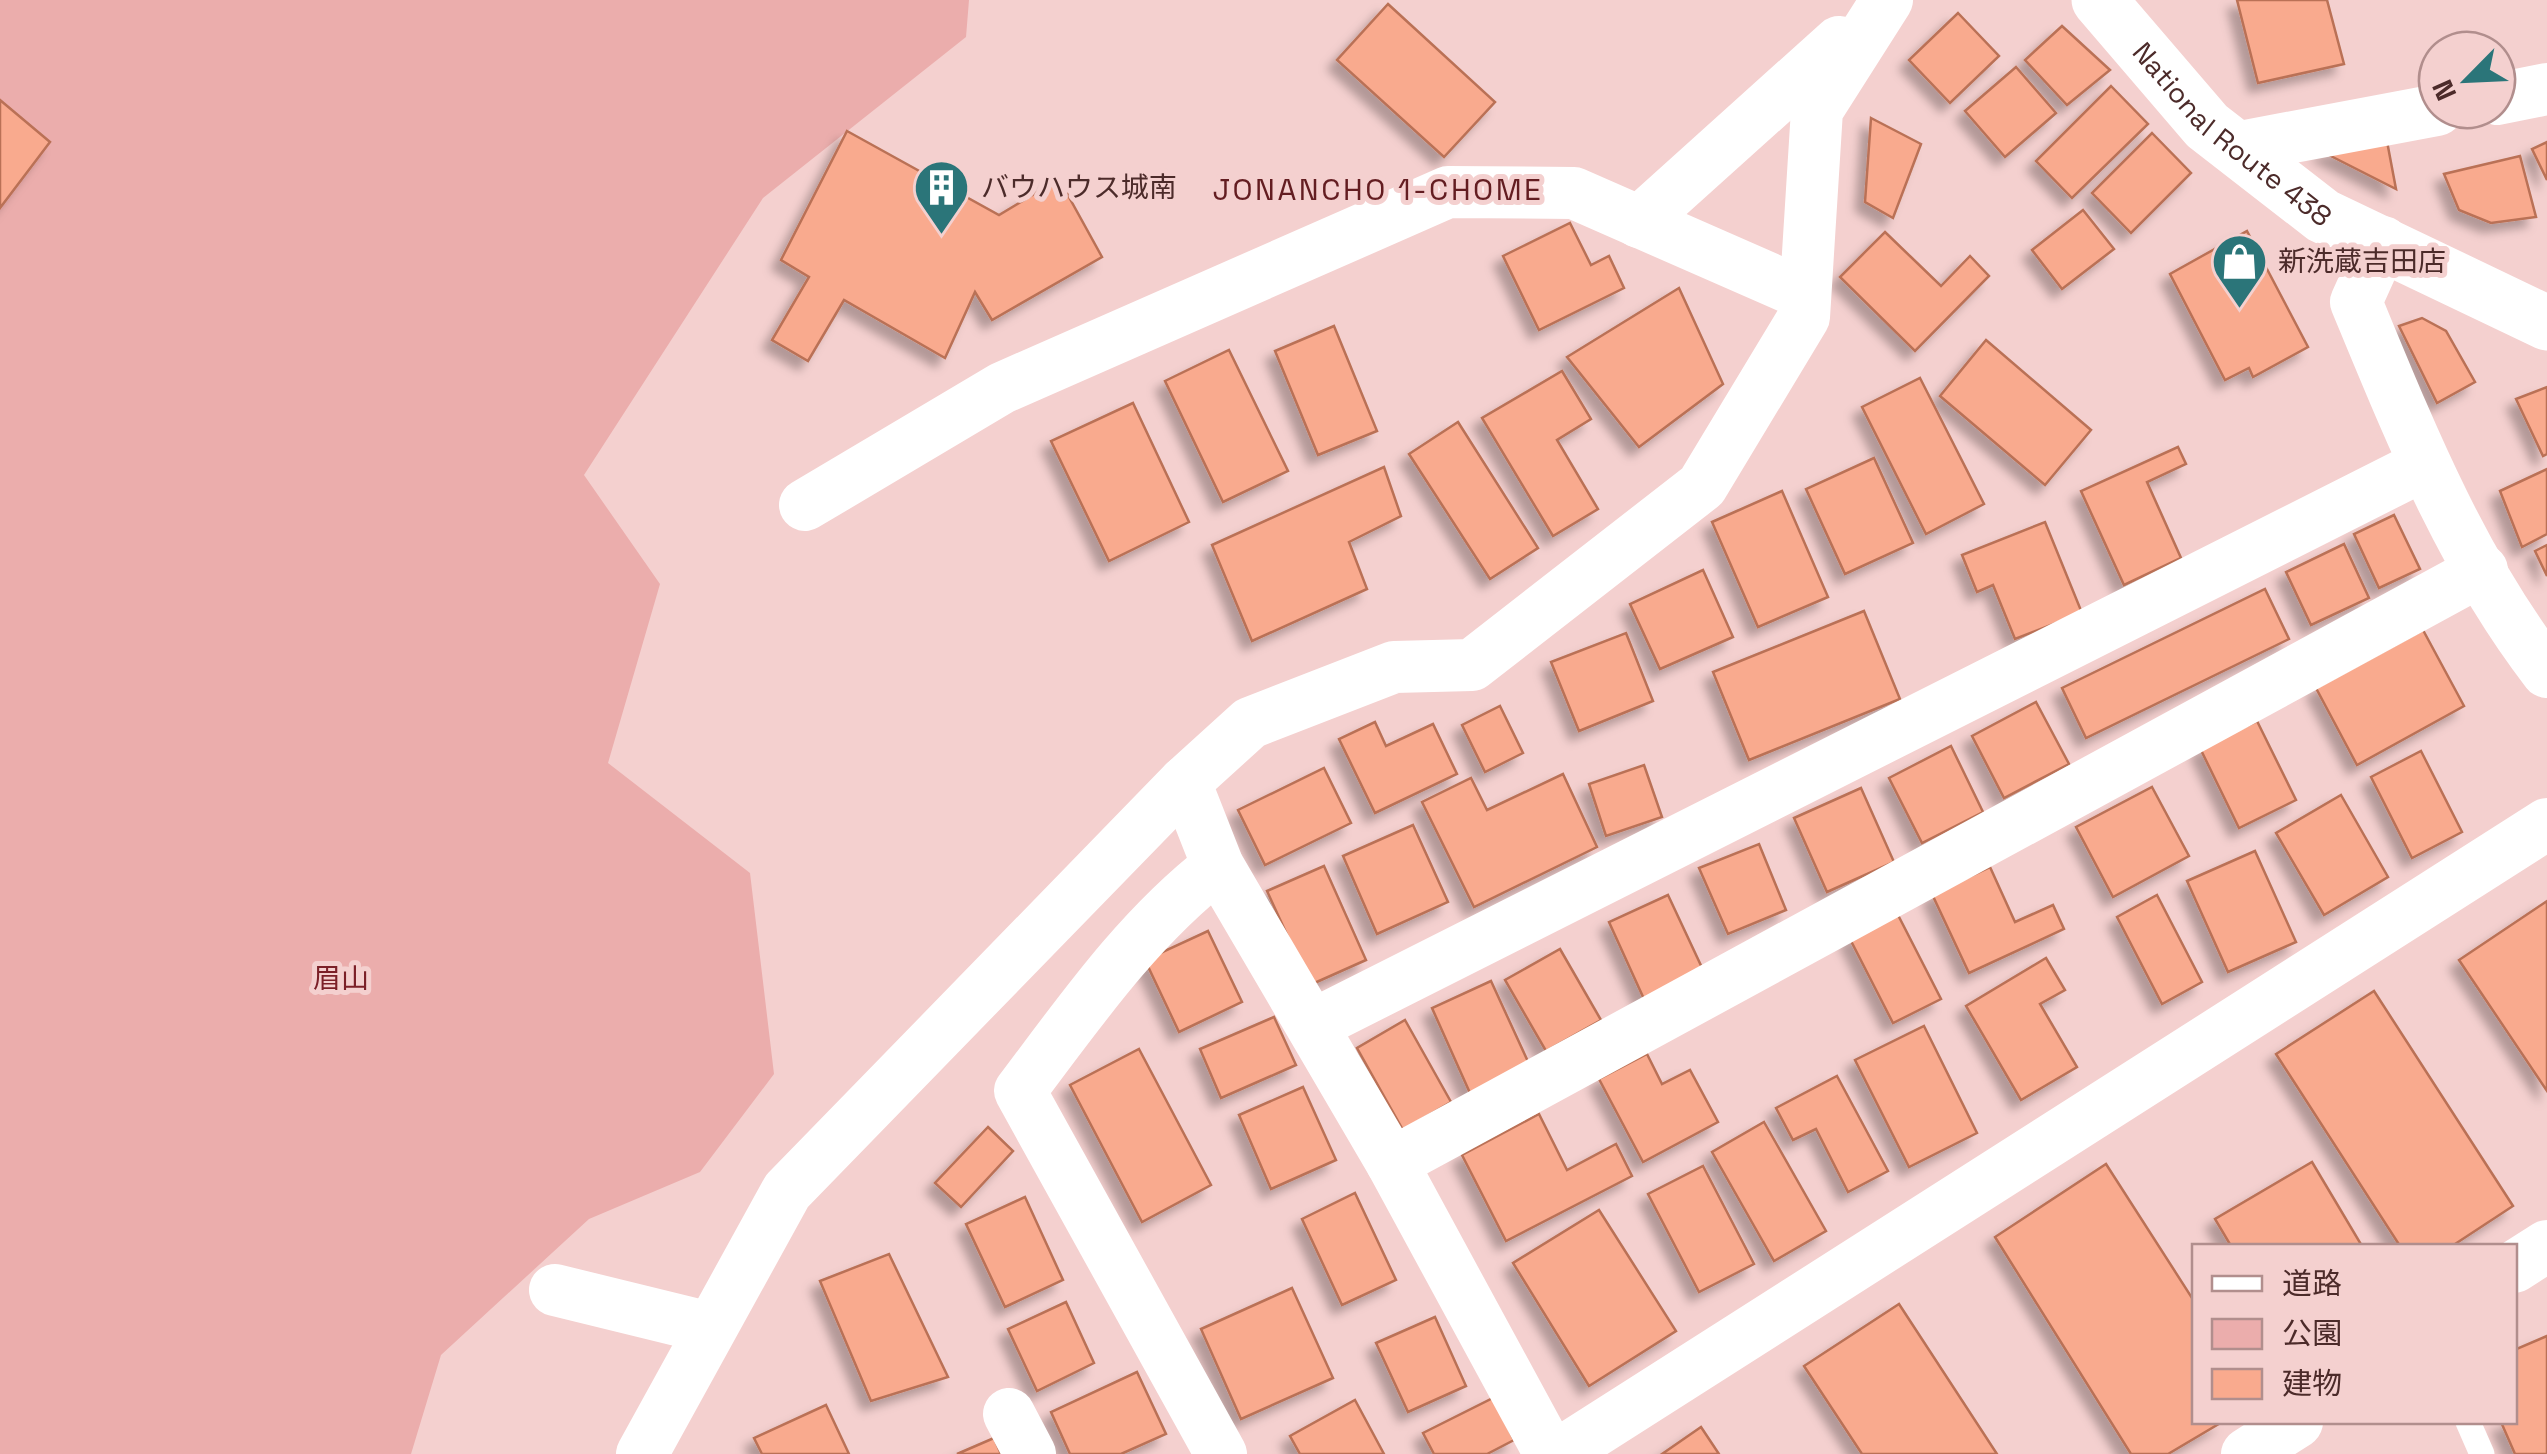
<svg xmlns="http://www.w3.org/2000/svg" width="2547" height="1454" viewBox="0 0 2547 1454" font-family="'Space Grotesk','Noto Sans JP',sans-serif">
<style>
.green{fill:#ebadac}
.building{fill:#f9aa8e;stroke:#ba7156;stroke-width:2.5;filter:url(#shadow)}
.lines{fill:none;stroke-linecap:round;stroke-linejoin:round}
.lane{stroke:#fff;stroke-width:25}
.street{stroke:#fff;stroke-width:52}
.highway{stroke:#fff;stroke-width:55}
.labels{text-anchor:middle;stroke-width:10;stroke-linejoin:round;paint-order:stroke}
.street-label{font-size:28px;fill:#4c2b2a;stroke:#f4d0cf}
.poi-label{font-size:28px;fill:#4c2b2a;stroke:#f4d0cf;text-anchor:start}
.park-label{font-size:28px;fill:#7b2028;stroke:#f4d0cf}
.neighbourhood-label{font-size:30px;letter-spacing:2.5px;fill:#631d21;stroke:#f4d0cf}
</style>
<defs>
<filter id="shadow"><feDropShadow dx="-9" dy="9" stdDeviation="5" flood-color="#0004"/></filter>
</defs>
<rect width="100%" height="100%" fill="#f4d0cf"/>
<!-- green -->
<polygon class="green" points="0,0 969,0 966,37 763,198 584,475 660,584 608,763 750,873 774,1074 700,1172 589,1219 441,1355 411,1454 0,1454"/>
<!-- building -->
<g class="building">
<polygon points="2237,0 2327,0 2344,64 2258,83"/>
<polygon points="1388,4 1495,102 1444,157 1337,60"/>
<polygon points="1958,13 1999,56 1950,103 1909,60"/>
<polygon points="2062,26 2110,70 2067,105 2025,60"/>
<polygon points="2016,67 2056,113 2005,157 1965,111"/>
<polygon points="2111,86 2148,124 2072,198 2036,161"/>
<polygon points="0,100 50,142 0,208"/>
<polygon points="1871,118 1921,144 1893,218 1865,202"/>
<polygon points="847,131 999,215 1059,179 1102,257 992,320 975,292 945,358 844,300 808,361 772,340 809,277 781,260"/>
<polygon points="2152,133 2191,173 2131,233 2092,193"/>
<polygon points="2386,136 2396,189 2321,151"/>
<polygon points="2547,142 2547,180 2532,149"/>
<polygon points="2520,156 2536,217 2491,223 2459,210 2444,174"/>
<polygon points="2083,210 2114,249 2062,289 2032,250"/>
<polygon points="1570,223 1591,265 1609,256 1624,288 1539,330 1503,256"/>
<polygon points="2247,231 2308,347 2253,377 2249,368 2225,380 2170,274"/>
<polygon points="1885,232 1941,286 1970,256 1989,276 1915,351 1840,277"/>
<polygon points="1679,288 1723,384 1639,447 1567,357"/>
<polygon points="2422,318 2446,331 2475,382 2437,403 2399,326"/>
<polygon points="1334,326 1377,431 1318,455 1275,351"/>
<polygon points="1986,340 2091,430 2045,485 1940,396"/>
<polygon points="1229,350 1288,471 1223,502 1165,381"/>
<polygon points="1562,371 1591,419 1557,440 1598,509 1553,536 1482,418"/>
<polygon points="1920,378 1984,504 1926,534 1862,407"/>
<polygon points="2547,387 2547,454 2543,456 2516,399"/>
<polygon points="1133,403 1189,522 1109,561 1051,441"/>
<polygon points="1458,422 1538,548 1490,579 1409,454"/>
<polygon points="2178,447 2186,464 2147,482 2181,558 2124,585 2081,491"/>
<polygon points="1874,458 1913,543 1845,574 1806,489"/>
<polygon points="1384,467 1401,516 1349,542 1367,589 1252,641 1212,545"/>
<polygon points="2547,469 2547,534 2522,547 2500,491"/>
<polygon points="1782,491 1828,597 1758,627 1712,522"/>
<polygon points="2394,515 2420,569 2379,588 2354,534"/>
<polygon points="2045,522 2082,613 2015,639 1993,585 1977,592 1962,555"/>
<polygon points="2344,544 2369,598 2311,625 2286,572"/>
<polygon points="2547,545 2547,576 2535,551"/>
<polygon points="1703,570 1733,637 1660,669 1630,604"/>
<polygon points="2265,589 2289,639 2086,738 2062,688"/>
<polygon points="1864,611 1900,699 1749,760 1713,672"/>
<polygon points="2423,630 2464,706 2357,765 2316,688"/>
<polygon points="1626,633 1653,701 1579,731 1551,662"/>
<polygon points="2036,702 2069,764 2004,798 1972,736"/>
<polygon points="1500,706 1523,753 1485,772 1462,725"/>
<polygon points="2257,721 2296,800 2239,828 2200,748"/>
<polygon points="1375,722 1386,746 1433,724 1457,774 1375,813 1339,739"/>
<polygon points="1951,746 1983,812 1922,843 1889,778"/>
<polygon points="2421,751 2462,832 2412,858 2371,777"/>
<polygon points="1644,765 1662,817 1606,836 1589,784"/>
<polygon points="1324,768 1351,823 1265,865 1238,810"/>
<polygon points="1563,774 1597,847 1474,907 1422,802 1471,778 1487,810"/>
<polygon points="2152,787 2189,856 2113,897 2076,827"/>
<polygon points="1861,788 1894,862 1827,892 1794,818"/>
<polygon points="2341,795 2388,877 2324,915 2276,833"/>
<polygon points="1413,825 1448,902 1377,934 1343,856"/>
<polygon points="1759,844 1786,910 1728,934 1699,868"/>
<polygon points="2255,851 2296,942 2228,972 2187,881"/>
<polygon points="1324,866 1366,960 1310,985 1267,891"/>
<polygon points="1990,867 2015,922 2053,905 2064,929 1969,973 1932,894"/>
<polygon points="1668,895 1704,972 1644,999 1609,922"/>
<polygon points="2157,895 2202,982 2162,1004 2117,917"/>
<polygon points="2547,901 2547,1091 2459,960"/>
<polygon points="1897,913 1941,999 1893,1023 1849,937"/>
<polygon points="1208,931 1242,1002 1179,1032 1145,960"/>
<polygon points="1560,949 1601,1020 1546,1051 1505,980"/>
<polygon points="2046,958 2065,990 2040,1004 2077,1067 2021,1100 1966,1006"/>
<polygon points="1491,981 1530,1066 1470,1093 1432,1008"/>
<polygon points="2374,991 2513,1206 2452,1246 2400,1246 2276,1054"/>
<polygon points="1274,1017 1296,1065 1221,1098 1200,1049"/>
<polygon points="1405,1020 1451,1102 1403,1130 1357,1048"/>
<polygon points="1924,1026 1977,1133 1909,1167 1855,1060"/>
<polygon points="1139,1049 1211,1185 1142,1222 1070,1085"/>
<polygon points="1647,1054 1662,1084 1690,1070 1718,1122 1643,1162 1599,1079"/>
<polygon points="1837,1076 1888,1171 1848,1192 1816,1129 1793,1140 1776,1108"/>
<polygon points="1303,1087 1336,1160 1271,1189 1239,1115"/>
<polygon points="1539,1114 1567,1170 1616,1144 1632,1176 1506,1241 1462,1155"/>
<polygon points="1764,1122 1826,1231 1774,1261 1712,1152"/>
<polygon points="988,1127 1013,1151 961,1207 935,1183"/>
<polygon points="2312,1162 2362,1246 2231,1246 2215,1219"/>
<polygon points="2106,1164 2194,1301 2194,1422 2222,1422 2168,1454 2131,1454 1995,1237"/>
<polygon points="1703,1166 1754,1264 1699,1292 1648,1194"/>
<polygon points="1355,1193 1396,1280 1342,1305 1302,1219"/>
<polygon points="1025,1197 1063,1280 1005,1307 966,1224"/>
<polygon points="1599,1210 1676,1331 1589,1386 1513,1263"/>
<polygon points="889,1254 948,1377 871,1401 820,1281"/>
<polygon points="1292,1288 1333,1378 1241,1419 1201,1329"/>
<polygon points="1066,1302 1094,1363 1037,1391 1008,1329"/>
<polygon points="1899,1304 1997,1454 1862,1454 1804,1366"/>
<polygon points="1435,1317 1466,1386 1408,1412 1376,1343"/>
<polygon points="2547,1336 2547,1454 2515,1454 2501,1422 2514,1422 2514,1350"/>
<polygon points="1137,1372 1166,1434 1121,1454 1070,1454 1051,1412"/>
<polygon points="1493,1398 1514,1440 1487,1454 1434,1454 1423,1433"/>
<polygon points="1355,1400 1384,1454 1300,1454 1290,1436"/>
<polygon points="826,1405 849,1454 762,1454 754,1438"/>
<polygon points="1701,1427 1719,1454 1662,1454"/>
<polygon points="994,1438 1001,1454 957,1454"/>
</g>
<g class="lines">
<!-- lane -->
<polyline class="lane" points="2468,1422 2482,1454"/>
<!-- street -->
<g class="street">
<polyline points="2497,99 2547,89"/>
<polyline points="2235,148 2437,110"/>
<polyline points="1639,222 1839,42"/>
<path d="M2383,242L2356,302C2409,430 2461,561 2547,672"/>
<polyline points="805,505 1002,388 1448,192 1574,193 1804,294"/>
<path d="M1218,866C1138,928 1081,1010 1020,1091L1221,1454"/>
<polyline points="1313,1025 2422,466"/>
<polyline points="1392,1163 2482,570"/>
<polyline points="2514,1267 2547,1246"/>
<polyline points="555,1290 710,1328"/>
<polyline points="1009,1414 1030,1454"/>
<polyline points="642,1454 787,1191 1185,782"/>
<polyline points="1550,1454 1392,1163 1218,866 1185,782 1250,723 1394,667 1472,665 1702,486 1804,317 1817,110 1887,0"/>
<polyline points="1559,1454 2547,824"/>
<polyline points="2247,1454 2297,1422"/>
</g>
<!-- highway -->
<path class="highway" id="s1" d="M2099,0L2207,126L2323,216L2547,323"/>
</g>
<!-- icons -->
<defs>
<symbol id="building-pin" viewBox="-11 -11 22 30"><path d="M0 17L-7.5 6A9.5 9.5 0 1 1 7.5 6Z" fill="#2b7579" stroke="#f4d0cf"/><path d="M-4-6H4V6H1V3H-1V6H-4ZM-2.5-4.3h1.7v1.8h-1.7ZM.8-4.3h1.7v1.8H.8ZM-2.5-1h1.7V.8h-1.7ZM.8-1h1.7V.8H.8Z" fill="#fff"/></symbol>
<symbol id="shop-pin" viewBox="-11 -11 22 30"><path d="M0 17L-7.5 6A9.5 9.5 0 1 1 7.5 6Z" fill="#2b7579" stroke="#f4d0cf"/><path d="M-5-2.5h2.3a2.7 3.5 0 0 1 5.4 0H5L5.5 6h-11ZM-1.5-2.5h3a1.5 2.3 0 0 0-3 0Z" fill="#fff"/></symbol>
</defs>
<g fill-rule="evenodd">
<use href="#building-pin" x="910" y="156" width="63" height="86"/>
<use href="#shop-pin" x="2208" y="230" width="63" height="86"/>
</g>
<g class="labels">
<!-- street labels -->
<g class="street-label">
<text dy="10" stroke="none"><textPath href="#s1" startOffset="190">National Route 438</textPath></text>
</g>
<!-- poi labels -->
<g class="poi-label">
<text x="981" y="197">バウハウス城南</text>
<text x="2278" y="271">新洗蔵吉田店</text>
</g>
<!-- park labels -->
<g class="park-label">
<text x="341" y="988">眉山</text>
</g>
<!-- neighbourhood labels -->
<g class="neighbourhood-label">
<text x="1378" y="200">JONANCHO 1-CHOME</text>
</g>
</g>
<!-- legend -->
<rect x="2192" y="1244" width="325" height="180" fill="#f4d0cf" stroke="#b18e8d" stroke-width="2.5"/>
<rect x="2212" y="1276" width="50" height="15" fill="#ffffff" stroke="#b18e8d" stroke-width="2.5"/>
<text x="2282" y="1294" font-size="30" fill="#4c2b2a">道路</text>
<rect x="2212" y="1319" width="50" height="30" fill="#ebadac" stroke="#b18e8d" stroke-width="2.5"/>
<text x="2282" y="1344" font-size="30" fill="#4c2b2a">公園</text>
<rect x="2212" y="1369" width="50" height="30" fill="#f9aa8e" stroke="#b18e8d" stroke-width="2.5"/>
<text x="2282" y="1394" font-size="30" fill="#4c2b2a">建物</text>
<!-- north arrow -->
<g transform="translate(2467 80) rotate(246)"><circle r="48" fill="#f4d0cf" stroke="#b18e8d" stroke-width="2.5"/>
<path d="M0-8L18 38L0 25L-18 38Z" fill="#2b7579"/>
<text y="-15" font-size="28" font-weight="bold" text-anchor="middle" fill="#4c2b2a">N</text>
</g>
</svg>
